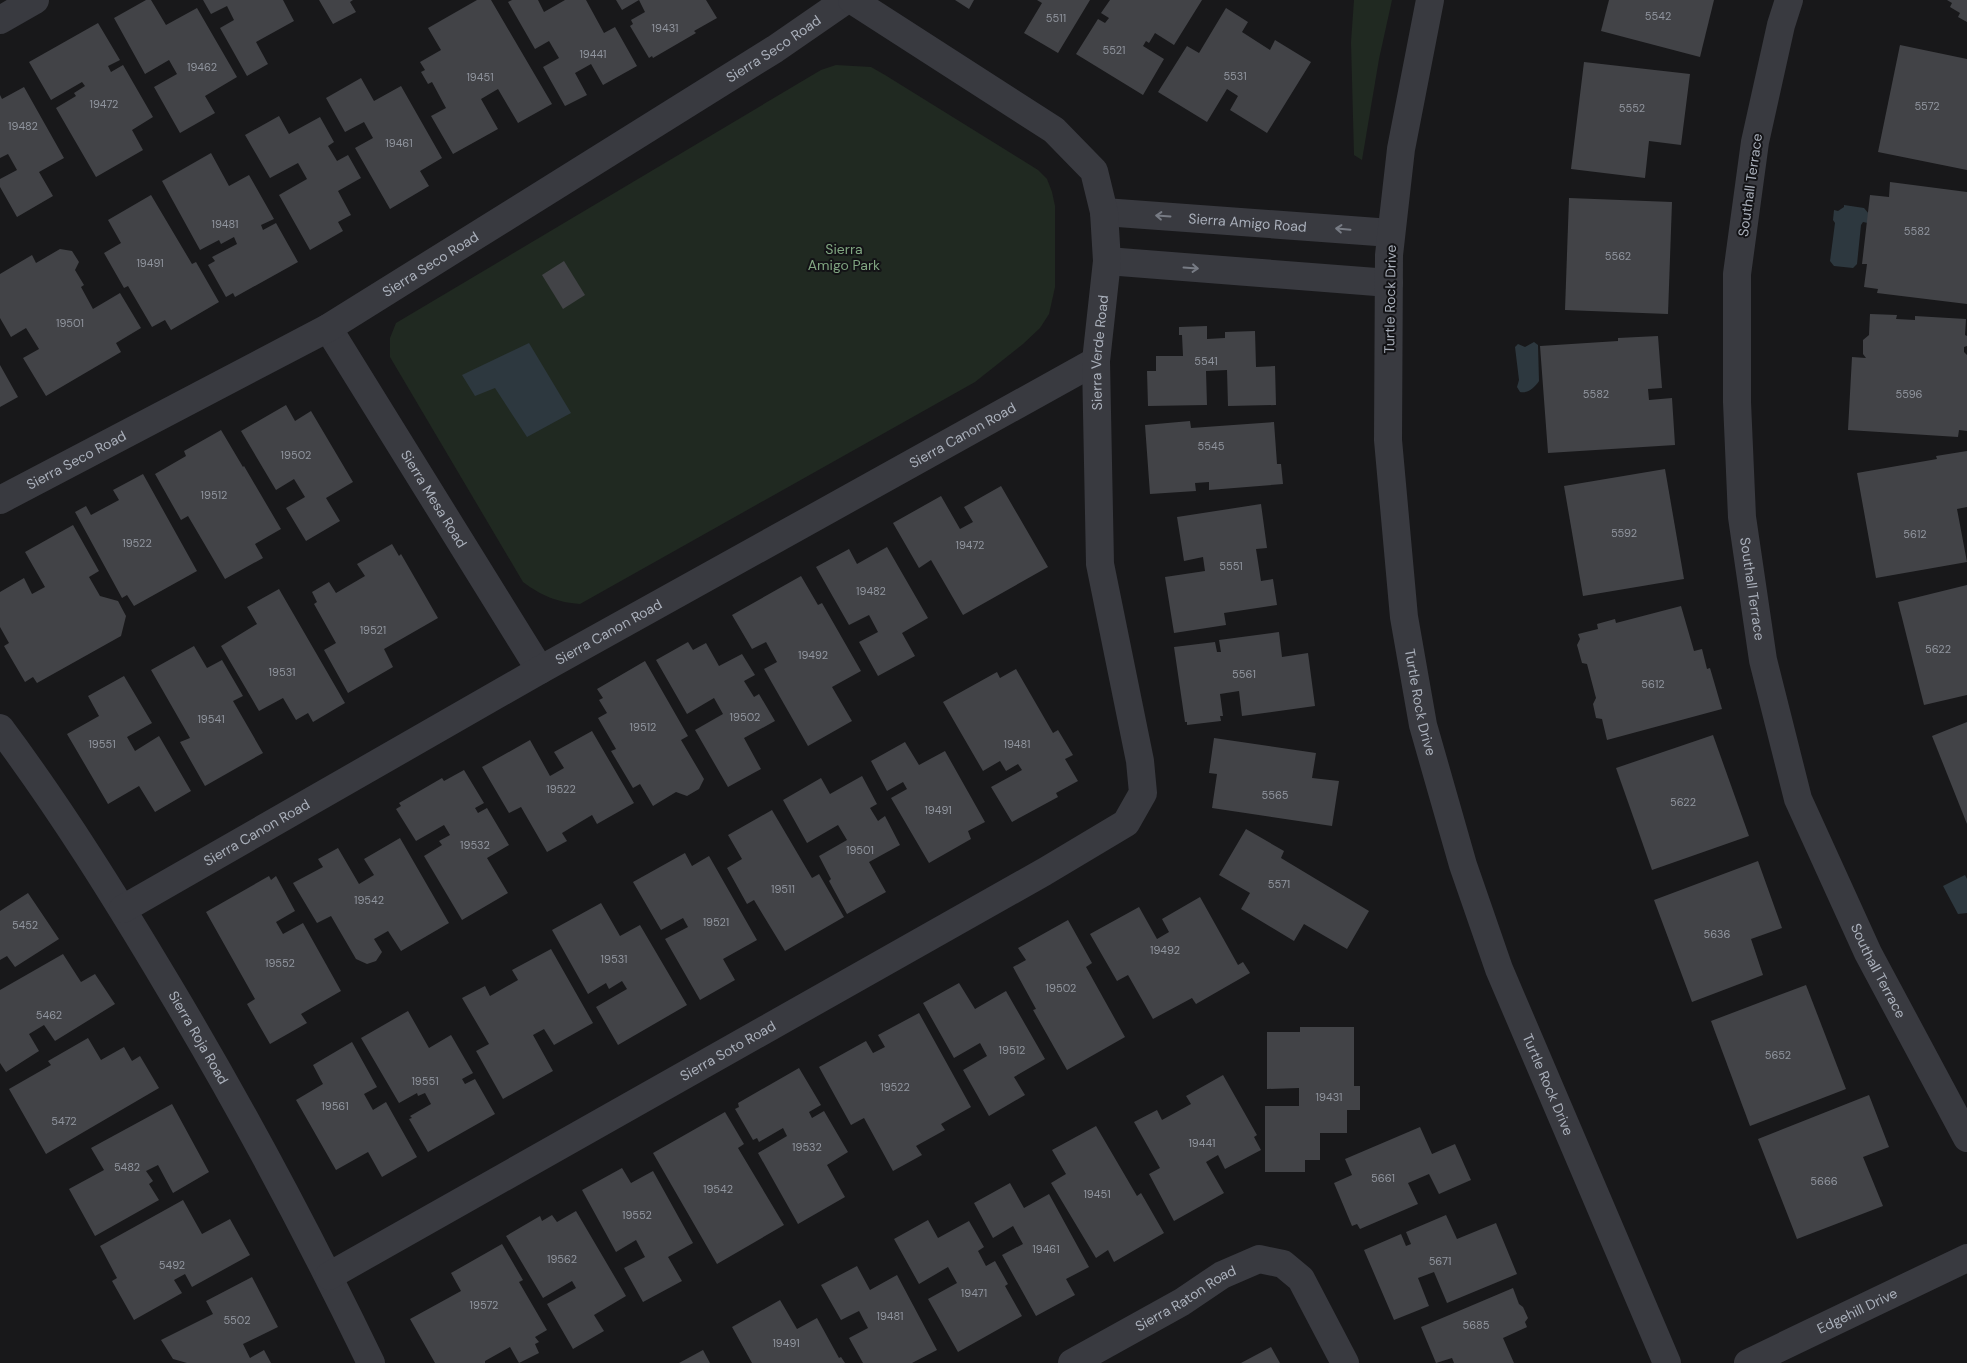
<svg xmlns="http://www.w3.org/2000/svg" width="1967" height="1363" viewBox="0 0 1967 1363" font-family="'DM Sans',sans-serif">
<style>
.green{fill:#202921}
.water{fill:#2d383f}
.building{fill:#424347}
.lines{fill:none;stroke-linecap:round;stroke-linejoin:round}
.minor{stroke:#393a40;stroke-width:28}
.tertiary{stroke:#393a40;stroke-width:28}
.oneway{stroke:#777b84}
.labels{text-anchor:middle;stroke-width:4;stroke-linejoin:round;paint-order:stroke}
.number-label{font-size:11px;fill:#90959e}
.street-label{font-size:14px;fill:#aab0bb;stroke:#131316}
.park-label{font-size:14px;fill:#80a681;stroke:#131316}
</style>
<rect width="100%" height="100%" fill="#18181a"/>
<!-- green -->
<g class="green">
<polygon points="1354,0 1392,0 1379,59 1362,160 1354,155 1351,42"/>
<path d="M836,65L871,67L885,75L1038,170L1047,179L1052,192L1055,206V287L1049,314L1040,328L1023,344L975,382L580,604C556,602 542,596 523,582L390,357V338L396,323L821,70Z"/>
</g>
<!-- water -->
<g class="water">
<polygon points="1844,205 1864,208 1869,214 1868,223 1863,222 1861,225 1857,264 1853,268 1834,266 1830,261 1835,223 1833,220 1834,210 1838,211 1844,207"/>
<path d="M1534,342L1538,345L1539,381C1535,387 1528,394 1520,392L1517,387L1519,380L1515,347L1518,344L1525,347Z"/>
<polygon points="529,343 571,413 527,437 495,388 475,396 462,375"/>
<polygon points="1965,875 1967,879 1967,913 1958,914 1943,886"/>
</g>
<!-- building -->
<g class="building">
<polygon points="146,0 151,0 166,25 197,8 237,77 205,96 215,113 180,133 154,87 177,74 169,60 145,74 114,18"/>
<polygon points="203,0 283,0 294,21 256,42 268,64 247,76 220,28 234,20 227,6 211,14"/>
<polygon points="319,0 353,0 350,2 356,12 333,24"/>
<polygon points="477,0 491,0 552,104 518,123 498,89 481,99 498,129 453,154 431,116 446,108 432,82 428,84 421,72 425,70 420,62 441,50 428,28"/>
<polygon points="512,0 538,0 544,12 565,0 586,0 604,33 615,27 637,66 603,85 591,64 575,73 587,95 565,106 543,67 559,58 549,41 535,49 508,2"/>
<polygon points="616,0 706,0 717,18 694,31 696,33 653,58 652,56 649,58 630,26 633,24 631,20 645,12 639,0 622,10"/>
<polygon points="955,0 974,0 969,9"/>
<polygon points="1037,0 1090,0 1058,53 1024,33 1042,3"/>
<polygon points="1110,0 1202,0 1174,45 1155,33 1149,43 1146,41 1143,46 1164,59 1143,95 1076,54 1098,19 1105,23 1109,18 1101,13"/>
<polygon points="1609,0 1714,0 1700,57 1601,31"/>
<polygon points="1947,0 1967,0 1967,22 1958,17 1960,13 1950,7 1952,3"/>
<polygon points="1226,8 1248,22 1242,32 1270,50 1275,40 1311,62 1267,133 1230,110 1238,96 1227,89 1207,122 1158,92 1187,46 1199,53"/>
<polygon points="98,23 120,60 108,66 111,72 123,65 153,117 132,130 143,150 96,177 56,108 76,96 74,93 85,86 82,82 51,100 29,62"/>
<polygon points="1900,45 1967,59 1967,170 1878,152"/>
<polygon points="1584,62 1690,74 1681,145 1649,141 1645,178 1571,169"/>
<polygon points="361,78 374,101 401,86 442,158 420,171 429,186 390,209 355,148 373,138 364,122 345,132 326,98"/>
<polygon points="24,87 64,158 39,172 53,196 17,217 0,187 0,179 17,170 8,154 0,158 0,95 2,99"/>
<polygon points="279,116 289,134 320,117 334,142 328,146 337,161 348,155 361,178 338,191 351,215 338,222 343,231 310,250 279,195 307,179 298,163 270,178 245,135"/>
<polygon points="211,153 229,186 249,175 274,219 261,225 263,230 276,223 298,262 235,297 233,293 226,297 208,265 215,261 212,257 237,244 234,237 221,244 219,240 200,250 162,181"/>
<polygon points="1890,182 1967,192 1967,304 1877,293 1878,289 1864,287 1867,264 1862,264 1870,195 1889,197"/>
<polygon points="151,195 192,264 196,262 219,302 171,330 165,320 152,327 128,286 124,288 104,253 121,243 108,220"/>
<polygon points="1569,198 1672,202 1668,314 1565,310"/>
<polygon points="60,249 72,251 79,262 75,270 84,285 81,287 93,309 120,293 141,328 116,343 121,352 46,396 23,358 39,349 26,328 11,337 0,318 0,274 32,255 36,263"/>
<polygon points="564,261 585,295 563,309 542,275"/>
<polygon points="1870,314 1897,315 1896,319 1915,320 1915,316 1966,319 1965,335 1967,336 1967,346 1964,347 1964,352 1967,355 1967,431 1959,430 1958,437 1848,430 1852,357 1866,358 1863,354 1863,340 1869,335"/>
<polygon points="1207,326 1207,339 1225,338 1225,332 1255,331 1256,367 1275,366 1276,405 1228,406 1227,370 1206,371 1207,405 1148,406 1147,371 1156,371 1156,356 1183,356 1182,335 1179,335 1179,327"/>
<polygon points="1658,336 1662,388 1648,389 1649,400 1672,398 1675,445 1548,453 1540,346 1618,341 1618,338"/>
<polygon points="0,365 18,397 0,407"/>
<polygon points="286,405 295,421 311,411 353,482 326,498 340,521 306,541 286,508 305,497 294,479 276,490 241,431"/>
<polygon points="1190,421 1191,428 1274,422 1277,464 1281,464 1283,484 1209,490 1209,482 1195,483 1196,491 1150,494 1145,425"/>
<polygon points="221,430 243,467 244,466 281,529 255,544 263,558 225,579 188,516 181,520 155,474 186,456 184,451"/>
<polygon points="1967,451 1967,507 1957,509 1967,562 1876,578 1857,473 1937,459 1936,456"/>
<polygon points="1665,469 1684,579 1583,596 1564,486"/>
<polygon points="143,474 197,571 134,606 127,595 122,598 75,512 86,506 91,515 119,500 113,490"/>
<polygon points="1001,486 1048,567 963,615 931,560 919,568 893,523 941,496 960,529 973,522 964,507"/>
<polygon points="1261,504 1267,548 1256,549 1261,581 1273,579 1277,605 1224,613 1226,625 1174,633 1165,577 1205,571 1203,557 1184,561 1177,517"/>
<polygon points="73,525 99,571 89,577 100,596 118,601 126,616 121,636 37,683 33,677 25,682 4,646 9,643 0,627 0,592 24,578 32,594 45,587 25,552"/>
<polygon points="392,544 399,556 401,554 438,618 384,649 393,667 348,693 324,650 336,643 314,604 317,602 312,592 329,582 336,593 365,576 357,564"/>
<polygon points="887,547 928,618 902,633 915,656 878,676 859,642 878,632 869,615 849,625 816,567 849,549 857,564"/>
<polygon points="801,576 818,605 822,603 861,671 832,687 852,721 808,746 764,669 777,662 766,642 752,649 732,615"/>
<polygon points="1967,585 1967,695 1924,705 1898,602"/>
<polygon points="279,589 345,703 313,722 308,713 296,720 283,698 259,711 221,646 257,624 247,607"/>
<polygon points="1681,606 1694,651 1702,649 1707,669 1710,668 1722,709 1607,740 1602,719 1596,718 1593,704 1596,698 1587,664 1582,663 1577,645 1580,639 1578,634 1598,629 1597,624 1615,619 1616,623"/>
<polygon points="1279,632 1282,657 1308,653 1315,706 1242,716 1239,691 1220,694 1223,716 1220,716 1221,721 1187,725 1187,722 1185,722 1174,647 1215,642 1217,652 1221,652 1219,640"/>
<polygon points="688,642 693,650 706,643 719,666 742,654 755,675 744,681 754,697 759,694 775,721 744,738 761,769 728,787 695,730 723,714 714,698 687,714 656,660"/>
<polygon points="194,646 207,668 222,660 243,696 233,701 263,753 205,786 180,742 190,738 151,670"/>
<polygon points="645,661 688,736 681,740 704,779 699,789 687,796 676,792 653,806 640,784 633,788 611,751 616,749 598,718 607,713 599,700 603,698 597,689"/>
<polygon points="1016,669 1053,733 1058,730 1073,755 1065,759 1078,781 1056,793 1058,797 1012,822 991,787 1022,770 1018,764 1006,771 1000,761 983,771 943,702 997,672 1000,678"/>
<polygon points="124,676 152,723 127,737 135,751 159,736 191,791 155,812 139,786 108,804 67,734 99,716 88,696"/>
<polygon points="1967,722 1967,824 1932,736"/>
<polygon points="592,731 634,803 597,824 592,815 562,833 567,841 547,852 521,807 509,813 482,767 530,740 550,776 564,768 554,752"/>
<polygon points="1713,735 1749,836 1652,870 1616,768"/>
<polygon points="1214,738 1316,753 1312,778 1339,781 1332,826 1212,808 1217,774 1209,773"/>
<polygon points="905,742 919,765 945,751 985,822 968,831 971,839 929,863 891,798 907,789 903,782 887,791 871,761"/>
<polygon points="464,770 484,803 475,808 478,813 487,808 509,845 487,858 508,893 462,920 424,856 442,845 439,841 450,835 444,825 416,841 396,809 401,806 399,803 442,778 444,781"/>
<polygon points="862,776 877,804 870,808 878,821 885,816 900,845 869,862 886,892 847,914 829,881 831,879 819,856 847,840 838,825 807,843 783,800 821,778 830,794"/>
<polygon points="772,810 812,878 819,874 844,917 785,951 754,900 747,904 727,868 742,859 728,835"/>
<polygon points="1246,829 1284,851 1281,858 1369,911 1347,949 1304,924 1294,941 1241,909 1250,893 1219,875"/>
<polygon points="400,838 449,923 401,951 388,931 374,939 382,952 376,961 367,964 356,959 331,916 317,923 293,883 323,867 318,859 338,848 359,884 374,875 364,859"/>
<polygon points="685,853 692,866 709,856 757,940 723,959 735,980 700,1000 665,939 688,927 683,918 661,930 633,882"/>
<polygon points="1758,861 1782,928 1751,939 1763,975 1692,1002 1654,900"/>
<polygon points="269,876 271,880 276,876 295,911 276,922 283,934 303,923 341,991 301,1014 307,1023 270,1044 247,1004 255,999 206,912"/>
<polygon points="28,893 59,939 15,967 7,956 0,960 0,911"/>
<polygon points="1200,897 1238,965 1243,962 1250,973 1196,1004 1192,998 1153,1019 1128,975 1117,981 1090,934 1139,907 1157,939 1169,932 1162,919"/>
<polygon points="601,903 620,936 640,925 687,1005 618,1045 596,1007 627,989 622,981 609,989 606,983 588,994 552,930"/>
<polygon points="1068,920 1092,963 1086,967 1125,1037 1067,1070 1033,1010 1036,1009 1013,967 1026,960 1018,948"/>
<polygon points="551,949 593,1023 554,1045 544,1029 533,1035 553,1071 503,1099 476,1051 489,1044 462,998 485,986 490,996 518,980 512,970"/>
<polygon points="63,954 81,982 95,974 115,1004 55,1041 44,1025 29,1034 39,1051 6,1072 0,1063 0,990"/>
<polygon points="959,983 975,1009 1006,991 1045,1059 1014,1077 1025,1095 989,1116 963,1070 987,1056 980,1043 954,1058 923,1003"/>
<polygon points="1806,985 1846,1089 1750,1126 1711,1021"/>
<polygon points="408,1011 429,1048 451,1035 473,1073 462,1079 465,1084 475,1079 495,1114 428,1152 409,1119 412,1118 410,1116 431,1104 425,1093 418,1096 417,1093 399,1103 361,1038"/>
<polygon points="919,1013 971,1107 941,1124 945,1130 916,1146 922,1155 893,1171 864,1118 851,1125 819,1067 866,1041 873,1053 885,1047 878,1035"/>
<polygon points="1300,1027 1354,1027 1354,1086 1360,1086 1360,1110 1347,1110 1347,1133 1320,1133 1320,1160 1305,1160 1305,1172 1265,1172 1265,1106 1299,1106 1299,1088 1267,1089 1267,1032 1300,1032"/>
<polygon points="88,1038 101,1060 124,1047 132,1061 140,1056 159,1088 46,1154 9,1089 51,1065 48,1061"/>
<polygon points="352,1042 377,1087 364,1094 373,1110 386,1102 417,1157 382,1177 368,1152 336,1170 296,1100 323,1084 313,1065"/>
<polygon points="799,1068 821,1105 809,1112 812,1118 824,1111 848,1152 827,1165 845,1197 798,1224 758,1153 787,1136 783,1128 759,1142 757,1138 753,1140 735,1109 739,1107 738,1103"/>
<polygon points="1223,1075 1257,1135 1254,1137 1261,1150 1225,1169 1218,1155 1206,1162 1224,1193 1174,1221 1149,1174 1160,1168 1134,1122 1157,1110 1162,1120 1191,1104 1186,1096"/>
<polygon points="1869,1095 1889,1147 1863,1157 1883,1206 1797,1239 1758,1139"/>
<polygon points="172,1104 209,1172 173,1193 158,1165 146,1171 153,1181 149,1184 159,1200 95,1236 69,1189 104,1170 91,1148"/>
<polygon points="725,1112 744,1144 738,1148 784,1225 717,1264 653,1153"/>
<polygon points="1096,1126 1137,1196 1141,1193 1164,1233 1114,1262 1108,1250 1096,1258 1051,1183 1066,1174 1052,1150"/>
<polygon points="1420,1127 1432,1154 1455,1144 1471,1180 1439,1194 1429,1174 1408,1183 1418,1204 1360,1229 1357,1224 1352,1226 1334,1183 1352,1175 1345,1159"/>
<polygon points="622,1168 631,1183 653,1171 693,1243 668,1257 682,1281 643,1302 624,1268 645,1257 636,1240 616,1252 582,1190"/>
<polygon points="1010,1183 1024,1208 1049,1194 1089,1267 1066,1279 1075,1295 1036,1316 1002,1255 1023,1244 1013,1226 993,1238 974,1203"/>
<polygon points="183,1200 202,1234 230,1219 250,1255 192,1287 185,1274 174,1280 182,1293 134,1320 112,1281 117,1278 100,1246"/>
<polygon points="576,1211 626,1296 594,1315 604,1331 573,1349 547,1304 576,1288 572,1281 543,1298 506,1236 540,1216 542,1221 552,1215 557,1222"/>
<polygon points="1446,1215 1457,1239 1496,1223 1517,1274 1447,1303 1434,1272 1418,1278 1429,1306 1394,1320 1364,1250 1401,1234 1406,1246 1411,1244 1406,1232"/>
<polygon points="928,1220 938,1238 969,1221 984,1247 978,1251 986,1266 995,1261 1008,1284 1005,1286 1022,1316 958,1352 928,1299 957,1283 948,1267 919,1284 894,1239"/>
<polygon points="502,1244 523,1280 519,1282 547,1330 535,1337 539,1342 535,1344 539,1353 519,1363 510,1347 485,1361 485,1363 435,1363 410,1319 461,1291 451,1273"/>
<polygon points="857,1266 870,1290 897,1275 937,1350 912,1363 863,1363 849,1338 868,1328 859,1311 841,1320 821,1285"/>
<polygon points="252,1277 278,1327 243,1344 250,1358 264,1350 271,1363 187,1363 173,1359 161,1340 213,1314 206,1301"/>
<polygon points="1513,1288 1519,1304 1523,1307 1528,1318 1525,1322 1527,1327 1503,1338 1514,1363 1454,1363 1452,1358 1436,1363 1421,1327"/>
<polygon points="780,1300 797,1329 817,1318 839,1358 841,1357 845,1363 752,1363 732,1327"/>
<polygon points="1271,1347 1280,1363 1241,1363"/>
<polygon points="703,1350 710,1363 679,1363"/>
</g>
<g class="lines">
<!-- minor -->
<g class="minor">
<path id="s1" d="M1789,0L1781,25L1755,142L1737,274V402L1742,517L1763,660L1798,799L1868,953L1967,1138"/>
<polyline points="0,20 35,0"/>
<path id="s2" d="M1104,212L1391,233"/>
<polyline points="1107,261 1389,283"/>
<path id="s3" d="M328,328L540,670"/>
<path id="s4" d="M0,500L328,328L775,49L846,0"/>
<path id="s5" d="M0,728C62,811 116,898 169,987C242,1109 309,1235 371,1363"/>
<path id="s6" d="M123,909L540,670L1096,361"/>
<path id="s7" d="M329,1276L1044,872L1126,823L1143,793L1140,761L1100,564L1096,361L1107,261L1104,212L1094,171L1054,130L852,0"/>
<path id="s8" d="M1072,1363L1182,1302L1222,1275L1259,1259L1283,1264L1301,1279L1345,1363"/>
<path id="s9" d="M1748,1363L1967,1258"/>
</g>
<!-- tertiary -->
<path class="tertiary" id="s10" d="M1430,0L1401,149L1389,255L1388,440L1404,617L1423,725L1463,865L1499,969L1667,1363"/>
</g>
<!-- one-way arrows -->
<defs><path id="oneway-shaft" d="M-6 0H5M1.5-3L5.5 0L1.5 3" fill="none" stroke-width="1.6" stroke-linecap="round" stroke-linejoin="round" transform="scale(1.25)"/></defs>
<g class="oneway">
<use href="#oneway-shaft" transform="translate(1163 216) rotate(-176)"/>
<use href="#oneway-shaft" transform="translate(1343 229) rotate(-175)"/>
<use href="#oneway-shaft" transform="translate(1191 268) rotate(4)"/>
</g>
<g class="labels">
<!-- number labels -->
<g class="number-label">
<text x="1658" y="20">5542</text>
<text x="1056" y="22">5511</text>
<text x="665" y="32">19431</text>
<text x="1114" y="54">5521</text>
<text x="593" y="58">19441</text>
<text x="202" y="71">19462</text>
<text x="1235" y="80">5531</text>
<text x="480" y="81">19451</text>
<text x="104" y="108">19472</text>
<text x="1927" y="110">5572</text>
<text x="1632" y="112">5552</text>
<text x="23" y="130">19482</text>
<text x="399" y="147">19461</text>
<text x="225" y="228">19481</text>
<text x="1917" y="235">5582</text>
<text x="1618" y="260">5562</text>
<text x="150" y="267">19491</text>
<text x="70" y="327">19501</text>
<text x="1206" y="365">5541</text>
<text x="1596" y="398">5582</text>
<text x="1909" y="398">5596</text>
<text x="1211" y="450">5545</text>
<text x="296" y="459">19502</text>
<text x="214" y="499">19512</text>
<text x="1624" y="537">5592</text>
<text x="1915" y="538">5612</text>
<text x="137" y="547">19522</text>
<text x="970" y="549">19472</text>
<text x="1231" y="570">5551</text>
<text x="871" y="595">19482</text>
<text x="373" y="634">19521</text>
<text x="1938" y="653">5622</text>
<text x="813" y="659">19492</text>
<text x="282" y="676">19531</text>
<text x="1244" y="678">5561</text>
<text x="1653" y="688">5612</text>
<text x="745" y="721">19502</text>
<text x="211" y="723">19541</text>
<text x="643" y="731">19512</text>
<text x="102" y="748">19551</text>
<text x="1017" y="748">19481</text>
<text x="561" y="793">19522</text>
<text x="1275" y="799">5565</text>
<text x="1683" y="806">5622</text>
<text x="938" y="814">19491</text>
<text x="475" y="849">19532</text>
<text x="860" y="854">19501</text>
<text x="1279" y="888">5571</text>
<text x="783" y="893">19511</text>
<text x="369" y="904">19542</text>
<text x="716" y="926">19521</text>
<text x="25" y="929">5452</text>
<text x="1717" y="938">5636</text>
<text x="1165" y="954">19492</text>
<text x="614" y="963">19531</text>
<text x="280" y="967">19552</text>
<text x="1061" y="992">19502</text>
<text x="49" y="1019">5462</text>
<text x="1012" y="1054">19512</text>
<text x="1778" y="1059">5652</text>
<text x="425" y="1085">19551</text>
<text x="895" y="1091">19522</text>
<text x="1329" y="1101">19431</text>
<text x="335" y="1110">19561</text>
<text x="64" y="1125">5472</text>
<text x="1202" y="1147">19441</text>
<text x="807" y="1151">19532</text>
<text x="127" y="1171">5482</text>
<text x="1383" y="1182">5661</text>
<text x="1824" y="1185">5666</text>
<text x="718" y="1193">19542</text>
<text x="1097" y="1198">19451</text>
<text x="637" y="1219">19552</text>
<text x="1046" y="1253">19461</text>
<text x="562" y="1263">19562</text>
<text x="1440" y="1265">5671</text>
<text x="172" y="1269">5492</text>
<text x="974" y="1297">19471</text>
<text x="484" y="1309">19572</text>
<text x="890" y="1320">19481</text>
<text x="237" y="1324">5502</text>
<text x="1476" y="1329">5685</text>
<text x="786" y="1347">19491</text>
</g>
<!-- street labels -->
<g class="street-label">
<text dy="5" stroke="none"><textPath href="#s4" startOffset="896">Sierra Seco Road</textPath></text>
<text transform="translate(1750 185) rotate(-82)" y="5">Southall Terrace</text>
<text dy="5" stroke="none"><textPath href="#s2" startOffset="144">Sierra Amigo Road</textPath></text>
<text dy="5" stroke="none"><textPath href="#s4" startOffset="491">Sierra Seco Road</textPath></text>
<text transform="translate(1390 299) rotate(-89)" y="5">Turtle Rock Drive</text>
<text dy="5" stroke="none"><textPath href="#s7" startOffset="1396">Sierra Verde Road</textPath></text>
<text dy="5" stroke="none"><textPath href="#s6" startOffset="964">Sierra Canon Road</textPath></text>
<text dy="5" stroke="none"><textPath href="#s4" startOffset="86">Sierra Seco Road</textPath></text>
<text dy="5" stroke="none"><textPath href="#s3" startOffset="201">Sierra Mesa Road</textPath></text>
<text dy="5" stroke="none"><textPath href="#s1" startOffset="595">Southall Terrace</textPath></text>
<text dy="5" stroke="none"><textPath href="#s6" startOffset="559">Sierra Canon Road</textPath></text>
<text dy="5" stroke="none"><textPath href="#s10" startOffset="708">Turtle Rock Drive</textPath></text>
<text dy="5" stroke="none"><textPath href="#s6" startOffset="154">Sierra Canon Road</textPath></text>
<text dy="5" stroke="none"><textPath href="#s1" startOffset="1000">Southall Terrace</textPath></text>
<text dy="5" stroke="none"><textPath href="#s5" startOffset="368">Sierra Roja Road</textPath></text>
<text dy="5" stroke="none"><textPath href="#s7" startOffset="458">Sierra Soto Road</textPath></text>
<text dy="5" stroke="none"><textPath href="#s10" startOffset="1112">Turtle Rock Drive</textPath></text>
<text dy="5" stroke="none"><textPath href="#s8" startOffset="131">Sierra Raton Road</textPath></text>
<text dy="5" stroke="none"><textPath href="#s9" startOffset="121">Edgehill Drive</textPath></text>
</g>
<!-- park labels -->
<g class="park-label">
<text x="844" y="254">Sierra<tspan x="844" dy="16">Amigo Park</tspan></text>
</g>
</g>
</svg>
